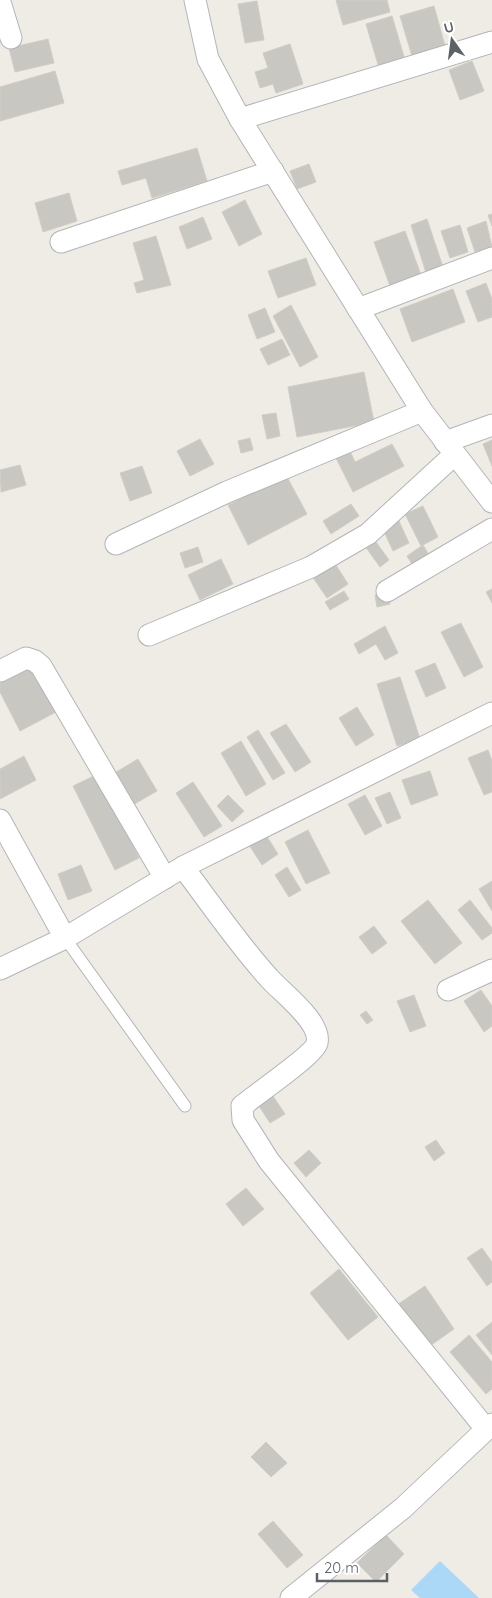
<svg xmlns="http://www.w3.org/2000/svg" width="492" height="1598" viewBox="0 0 492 1598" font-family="Quicksand,sans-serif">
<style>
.water{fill:#acd8f7}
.building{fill:#c9c7c2;stroke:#d2cdc4}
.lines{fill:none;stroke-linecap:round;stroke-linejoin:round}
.service-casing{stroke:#b2b5b9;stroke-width:13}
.minor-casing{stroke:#b2b5b9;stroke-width:23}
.service{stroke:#fff;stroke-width:11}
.minor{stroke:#fff;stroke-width:21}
</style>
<rect width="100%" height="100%" fill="#eeece5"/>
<!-- water -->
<polygon class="water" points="440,1561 479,1598 420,1598 411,1590"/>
<!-- building -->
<g class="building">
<polygon points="336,0 387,0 390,12 343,25"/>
<polygon points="257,1 264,40 245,43 238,4"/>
<polygon points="434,6 445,46 412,56 400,16"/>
<polygon points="392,16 405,60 379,68 366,24"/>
<polygon points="48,39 54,63 15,72 9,48"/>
<polygon points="290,44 303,84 276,93 273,84 260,88 255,72 268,68 263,53"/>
<polygon points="472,61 484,91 460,100 449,70"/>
<polygon points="55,71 64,103 0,121 0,87"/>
<polygon points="197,148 207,181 152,198 146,178 122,185 118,171"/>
<polygon points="309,164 316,182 297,189 290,171"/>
<polygon points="69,193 77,221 43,232 35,203"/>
<polygon points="245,200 262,234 239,246 222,212"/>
<polygon points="492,214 492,226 488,215"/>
<polygon points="203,217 212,239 187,249 179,227"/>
<polygon points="427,219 443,267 426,273 411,225"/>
<polygon points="486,221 492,247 475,252 467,228"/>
<polygon points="460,225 468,252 450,258 441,231"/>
<polygon points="405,231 421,275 390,286 374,242"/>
<polygon points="156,236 171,285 137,293 134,283 144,280 133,243"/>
<polygon points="306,258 316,285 278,298 268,271"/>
<polygon points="486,283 492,299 492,317 478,322 466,291"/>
<polygon points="453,289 465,322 412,342 400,309"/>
<polygon points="291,305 318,357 300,367 273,316"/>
<polygon points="265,308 275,332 257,339 248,315"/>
<polygon points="282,339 290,355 268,365 260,349"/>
<polygon points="364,372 374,422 297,437 288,387"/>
<polygon points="276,413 280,436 267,439 262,415"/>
<polygon points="250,438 253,450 241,453 238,441"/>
<polygon points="200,439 214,464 190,476 177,451"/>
<polygon points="492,440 492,466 483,444"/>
<polygon points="392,444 404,466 353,492 336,458 350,451 355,462"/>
<polygon points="20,465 26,485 1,492 0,470"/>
<polygon points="142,466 152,493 130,501 120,473"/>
<polygon points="286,475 307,514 248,545 228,505"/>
<polygon points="351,504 359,516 331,534 323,521"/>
<polygon points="423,506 438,537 421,546 405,514"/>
<polygon points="398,519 409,543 393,551 382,527"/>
<polygon points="371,535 389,560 380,567 362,542"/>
<polygon points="423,545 433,562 417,572 407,556"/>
<polygon points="198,547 203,562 185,568 180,553"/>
<polygon points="221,559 233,584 200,600 188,575"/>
<polygon points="334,562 348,584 327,598 312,576"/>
<polygon points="492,589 492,603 486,592"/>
<polygon points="344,591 349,599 330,610 325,602"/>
<polygon points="387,593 390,604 377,607 375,595"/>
<polygon points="461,623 483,667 464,677 441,632"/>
<polygon points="385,626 398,653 385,660 376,644 359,654 354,644"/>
<polygon points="435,663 446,688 426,697 415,671"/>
<polygon points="34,665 58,711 20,731 0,692 0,683"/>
<polygon points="400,677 420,739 397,746 377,684"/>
<polygon points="357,707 374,735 356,746 339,718"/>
<polygon points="286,724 311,762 295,772 270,733"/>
<polygon points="258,730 285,773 273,780 247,737"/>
<polygon points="241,741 266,784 246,796 221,753"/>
<polygon points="488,750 492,761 492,792 484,795 468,758"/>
<polygon points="24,756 36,780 0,799 0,769"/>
<polygon points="138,759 157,791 131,806 113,774"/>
<polygon points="430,771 438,795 411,805 402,780"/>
<polygon points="98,774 139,858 115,870 73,786"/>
<polygon points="193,782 222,826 204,837 176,793"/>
<polygon points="390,792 401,818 387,824 375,798"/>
<polygon points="228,795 244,811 232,822 217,806"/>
<polygon points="365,795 382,826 365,835 348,804"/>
<polygon points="308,830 330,873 306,884 285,842"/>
<polygon points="266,835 278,854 262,865 249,845"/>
<polygon points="81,865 92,891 68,900 58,874"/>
<polygon points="287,867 301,890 289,897 275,875"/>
<polygon points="492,881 492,911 479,889"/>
<polygon points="428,900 462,943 435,964 401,921"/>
<polygon points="470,900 492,928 492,933 482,940 458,910"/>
<polygon points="374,926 387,943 372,954 359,937"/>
<polygon points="481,990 492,1006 492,1026 484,1032 464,1001"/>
<polygon points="414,995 426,1026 410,1032 397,1001"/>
<polygon points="366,1011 373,1020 367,1024 360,1015"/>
<polygon points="273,1096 285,1114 270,1123 259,1106"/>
<polygon points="436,1140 445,1153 434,1161 425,1147"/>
<polygon points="309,1150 321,1163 306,1177 294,1163"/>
<polygon points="246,1188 264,1209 243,1226 226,1204"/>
<polygon points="482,1248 492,1262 492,1282 487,1286 467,1258"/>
<polygon points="339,1269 378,1317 348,1340 310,1293"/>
<polygon points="425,1286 454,1329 424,1350 394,1307"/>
<polygon points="492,1322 492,1355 476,1335"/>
<polygon points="469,1335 492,1362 492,1389 486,1394 450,1352"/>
<polygon points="266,1442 287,1463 271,1477 251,1457"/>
<polygon points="273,1521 303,1555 287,1568 258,1534"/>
<polygon points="386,1535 404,1554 376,1582 357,1563"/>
</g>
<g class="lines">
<defs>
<polyline id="service" points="65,938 185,1106"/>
<g id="minor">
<polyline points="195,0 208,59 240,119 422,411 492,502"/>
<polyline points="0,2 11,38"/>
<polyline points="240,119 492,42"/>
<polyline points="61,242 273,171"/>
<polyline points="358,309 492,258"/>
<polyline points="445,442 492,425"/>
<polyline points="116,544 227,492 422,411"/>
<polyline points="387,591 492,529"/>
<polyline points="149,635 311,567 368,534 454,455"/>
<polyline points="0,671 26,658 35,661 41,666 165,878"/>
<polyline points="0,820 65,938"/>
<path d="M183,867C211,904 238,944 269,978C282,993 322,1022 317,1043C314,1055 255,1095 242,1106L243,1120L269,1161L486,1429"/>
<polyline points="0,969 65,938 183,867 492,713"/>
<polyline points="448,990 492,970"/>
<polyline points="291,1598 403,1508 492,1424"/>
</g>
</defs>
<!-- service casing -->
<use href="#service" class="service-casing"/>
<!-- minor casing -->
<use href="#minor" class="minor-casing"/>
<!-- service -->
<use href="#service" class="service"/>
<!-- minor -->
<use href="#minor" class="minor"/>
</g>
<!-- north arrow -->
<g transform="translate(452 40) rotate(346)" stroke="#ffffff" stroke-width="4" paint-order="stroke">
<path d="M0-4L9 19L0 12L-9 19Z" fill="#5d6064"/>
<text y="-8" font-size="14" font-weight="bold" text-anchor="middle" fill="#5d6064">U</text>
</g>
<!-- scale -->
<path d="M317 1573v8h70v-8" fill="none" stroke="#5d6064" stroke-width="2.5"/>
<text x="324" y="1573" font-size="15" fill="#5d6064" stroke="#ffffff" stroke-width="4" paint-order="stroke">20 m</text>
</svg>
